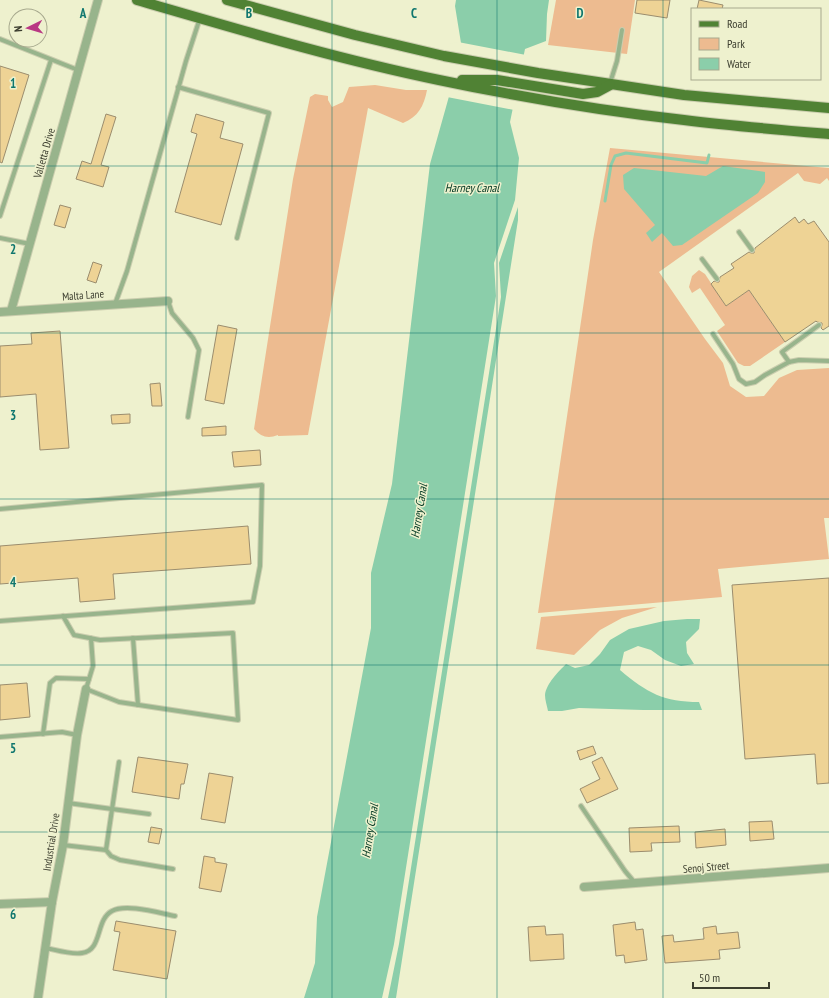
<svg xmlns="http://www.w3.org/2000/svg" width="829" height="998" viewBox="0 0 829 998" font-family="'PT Sans Narrow',sans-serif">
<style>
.green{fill:#edbb90}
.water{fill:#8bceaa}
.pier{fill:#eef1ce}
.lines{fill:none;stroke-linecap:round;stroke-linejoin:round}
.stream{stroke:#8bceaa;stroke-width:3}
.building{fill:#eed395;stroke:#9b8d6e}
.service-casing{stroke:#cacdae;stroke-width:6}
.minor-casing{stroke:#cacdae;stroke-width:10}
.primary-casing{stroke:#cacdae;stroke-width:12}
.service{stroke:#98b48c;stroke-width:4}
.minor{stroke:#98b48c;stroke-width:8}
.primary{stroke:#508234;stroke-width:10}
.grid{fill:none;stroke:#0f766e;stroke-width:1;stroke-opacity:0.55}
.labels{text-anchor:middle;stroke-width:3;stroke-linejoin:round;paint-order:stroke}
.street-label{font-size:11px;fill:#3c3e2f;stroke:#eef1ce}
.water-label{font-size:12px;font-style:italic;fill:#003822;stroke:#eef1ce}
.grid-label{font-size:13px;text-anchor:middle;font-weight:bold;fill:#0f766e;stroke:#eef1ce;stroke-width:3;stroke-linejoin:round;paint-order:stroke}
</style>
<rect width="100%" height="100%" fill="#eef1ce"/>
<!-- green -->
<g class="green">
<polygon points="556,0 635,0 627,54 548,45"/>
<path d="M375,85L406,90H427C424,106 418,117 403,123L368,108L308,435L278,436V435C268,439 261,437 254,429L293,179L310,97L315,94L328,96V100L332,107L343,102L349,87Z"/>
<polygon points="610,148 829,168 829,181 827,178 820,184 804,181 798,173 659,272 705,339 723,363 730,386 746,397 764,396 779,378 797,370 829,368 829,518 824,518 829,559 718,569 722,597 538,613 593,240"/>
<polygon points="699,270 705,274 726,306 749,290 785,342 750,366 744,366 738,363 717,331 725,325 700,288 692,293 689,287 692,276"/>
<polygon points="657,607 622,618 600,630 574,655 536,649 541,617"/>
</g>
<!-- water -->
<g class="water">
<polygon points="456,0 549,0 547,14 546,41 525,49 510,122 519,158 515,200 494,263 496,296 394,944 382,998 304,998 315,963 317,917 371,628 371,573 392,484 430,164 455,75 461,43 455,6"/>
<polygon points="723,166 765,172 765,182 758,193 682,245 673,246 662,233 652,242 646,233 655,225 624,189 623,175 634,168 706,176"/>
<polygon points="518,207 518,220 396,998 388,998 399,944 501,297 499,263"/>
<path d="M687,619H700L699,629L686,642L687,653L694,664L681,666L665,660L651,650L638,646L624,652L620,670C647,693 664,702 699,702L702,710H643L579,708L562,711H548C547,706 545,700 545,695C546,684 559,671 566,664L575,668L589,665L600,654L610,640L629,629L664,621Z"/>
</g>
<!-- pier -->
<polygon class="pier" points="458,42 526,55 514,110 447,97 453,75 444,57 449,44"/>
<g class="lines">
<!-- stream -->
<polyline class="stream" points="605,201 611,165 615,156 626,153 707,163 709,155"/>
</g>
<!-- building -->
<g class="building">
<polygon points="637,0 670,0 667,18 635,13"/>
<polygon points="699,0 723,5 722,9 697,9"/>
<polygon points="0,66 29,75 2,163 0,162"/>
<polygon points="106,114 116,117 101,165 109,167 103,187 76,179 82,161 91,164"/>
<polygon points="196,114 224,122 220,138 243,144 221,225 175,212 197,134 191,132"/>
<polygon points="60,205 71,208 65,228 54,225"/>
<polygon points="795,217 799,223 804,219 808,224 814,221 829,242 829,326 823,330 821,328 822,325 822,323 817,322 816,321 785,342 749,290 726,306 711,284 714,281 717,282 719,282 720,277 734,268 731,264 749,252 751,253 754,253 755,248"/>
<polygon points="93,262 102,265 96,283 87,280"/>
<polygon points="218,325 237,329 224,404 205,400"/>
<polygon points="60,331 69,448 40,450 36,394 0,397 0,346 32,344 31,333"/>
<polygon points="160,383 162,406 152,406 150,384"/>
<polygon points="130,414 130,423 112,424 111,415"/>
<polygon points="226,426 226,435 202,436 202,428"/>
<polygon points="260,450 261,465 234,467 232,452"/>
<polygon points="248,526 251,564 113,574 115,599 80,602 78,578 0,584 0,546"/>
<polygon points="829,578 829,783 817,784 815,754 745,759 732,585"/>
<polygon points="27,683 30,717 0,720 0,685"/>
<polygon points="593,746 596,754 580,760 577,751"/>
<polygon points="138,757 188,764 184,784 181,784 179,799 132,792"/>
<polygon points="602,757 618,789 587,803 580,789 600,779 592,762"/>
<polygon points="209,773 233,777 225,823 201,819"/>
<polygon points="772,821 774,839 750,841 749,822"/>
<polygon points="679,826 680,842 651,843 652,851 630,852 629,828"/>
<polygon points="151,827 162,829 159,844 148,842"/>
<polygon points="725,829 726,845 696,848 695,832"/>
<polygon points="204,856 215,858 215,862 227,864 221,892 199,888"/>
<polygon points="116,921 176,931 167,979 113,970 120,932 114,931"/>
<polygon points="635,922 636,930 643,929 647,960 625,963 624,955 616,956 613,925"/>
<polygon points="545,926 546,935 563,934 564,959 530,961 528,927"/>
<polygon points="716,926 717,934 738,932 740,948 719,950 720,959 665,963 662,936 673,935 674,942 704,939 703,928"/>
</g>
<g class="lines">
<defs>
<g id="service">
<polyline points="0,39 78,70"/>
<polyline points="610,83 617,61 622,30"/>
<polyline points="178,87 269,113 237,238"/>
<polyline points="0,216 51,60"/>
<polyline points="739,232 752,250"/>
<polyline points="0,238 30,244"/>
<polyline points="702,259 717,279"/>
<polyline points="168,301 172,313 193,338 199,350 188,417"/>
<polyline points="115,304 127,271 186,61 200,18"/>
<polyline points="713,334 733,364 739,379 746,384 755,382 765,375 789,362 799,360 829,361"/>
<polyline points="789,362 782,352 819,325"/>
<polyline points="0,509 262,485 260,566 253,602 0,621"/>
<polyline points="63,616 74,635 100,640 233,633 238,720 119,702 86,689 93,666 91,638"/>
<polyline points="133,638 138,705"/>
<polyline points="43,734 50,683 56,678 89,679"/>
<polyline points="0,737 62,732 77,735"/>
<polyline points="68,803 149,814"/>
<polyline points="581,806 625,871 635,883"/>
<polyline points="63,845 106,850 119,762"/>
<polyline points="106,850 111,856 120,860 173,869"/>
<path d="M46,948C56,950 72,955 82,953C103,950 95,920 112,911C126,903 159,913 175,916"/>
</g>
<g id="minor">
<polyline points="11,311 98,0"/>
<polyline points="0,312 168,301"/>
<polyline points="584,887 829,868"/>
<polyline points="0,904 52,902"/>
<polyline points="38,998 52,902 63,845 77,735 86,689"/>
</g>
<g id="primary">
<path d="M137,0C237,29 337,59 439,80C520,97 602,111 684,120C732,126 781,130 829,134"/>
<polyline points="227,0 355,35 444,56 538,73 684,95 829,108"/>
<polyline points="462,80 497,80 583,94 597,92 610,85"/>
</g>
</defs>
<!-- service casing -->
<use href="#service" class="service-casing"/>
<!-- minor casing -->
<use href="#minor" class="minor-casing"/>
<!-- primary casing -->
<use href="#primary" class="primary-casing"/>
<!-- service -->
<use href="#service" class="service"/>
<!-- minor -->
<use href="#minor" class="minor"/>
<!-- primary -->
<use href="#primary" class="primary"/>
</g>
<!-- grid -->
<path class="grid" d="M166,0V998M332,0V998M497,0V998M663,0V998M0,166H829M0,333H829M0,499H829M0,665H829M0,832H829"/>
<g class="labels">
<!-- street labels -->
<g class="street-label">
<text transform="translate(44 153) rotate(-74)" y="4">Valletta Drive</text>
<text transform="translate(83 295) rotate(-4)" y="4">Malta Lane</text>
<text transform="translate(51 842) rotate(-81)" y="4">Industrial Drive</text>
<text transform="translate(706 867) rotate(-5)" y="4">Senoj Street</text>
</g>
<!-- water labels -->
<g class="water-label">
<text x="472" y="192">Harney Canal</text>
<text transform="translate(419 511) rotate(-81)" y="4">Harney Canal</text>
<text transform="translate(370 831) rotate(-81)" y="4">Harney Canal</text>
</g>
</g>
<g class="grid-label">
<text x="83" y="18">A</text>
<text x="249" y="18">B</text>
<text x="414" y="18">C</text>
<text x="580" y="18">D</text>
<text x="13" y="88">1</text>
<text x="13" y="254">2</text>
<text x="13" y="420">3</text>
<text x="13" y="587">4</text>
<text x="13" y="753">5</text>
<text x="13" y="919">6</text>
</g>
<!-- legend -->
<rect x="691" y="8" width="130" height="72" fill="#eef1ce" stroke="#a7a98e"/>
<rect x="699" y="21" width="20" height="6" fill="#508234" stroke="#a7a98e"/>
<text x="727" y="28" font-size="12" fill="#3c3e2f">Road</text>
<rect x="699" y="38" width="20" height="12" fill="#edbb90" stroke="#a7a98e"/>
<text x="727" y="48" font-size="12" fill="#3c3e2f">Park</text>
<rect x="699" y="58" width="20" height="12" fill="#8bceaa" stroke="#a7a98e"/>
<text x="727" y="68" font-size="12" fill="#3c3e2f">Water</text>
<!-- north arrow -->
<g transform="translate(28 28) rotate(265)"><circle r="19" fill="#eef1ce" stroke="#a7a98e"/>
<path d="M0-3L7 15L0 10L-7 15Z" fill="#b93883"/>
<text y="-6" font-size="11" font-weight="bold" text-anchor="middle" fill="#3c3e2f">N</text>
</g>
<!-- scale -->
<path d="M693 982v6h76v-6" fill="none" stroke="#3c3e2f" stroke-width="2"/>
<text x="699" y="982" font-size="12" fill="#3c3e2f" stroke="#eef1ce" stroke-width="3" paint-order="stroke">50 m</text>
</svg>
